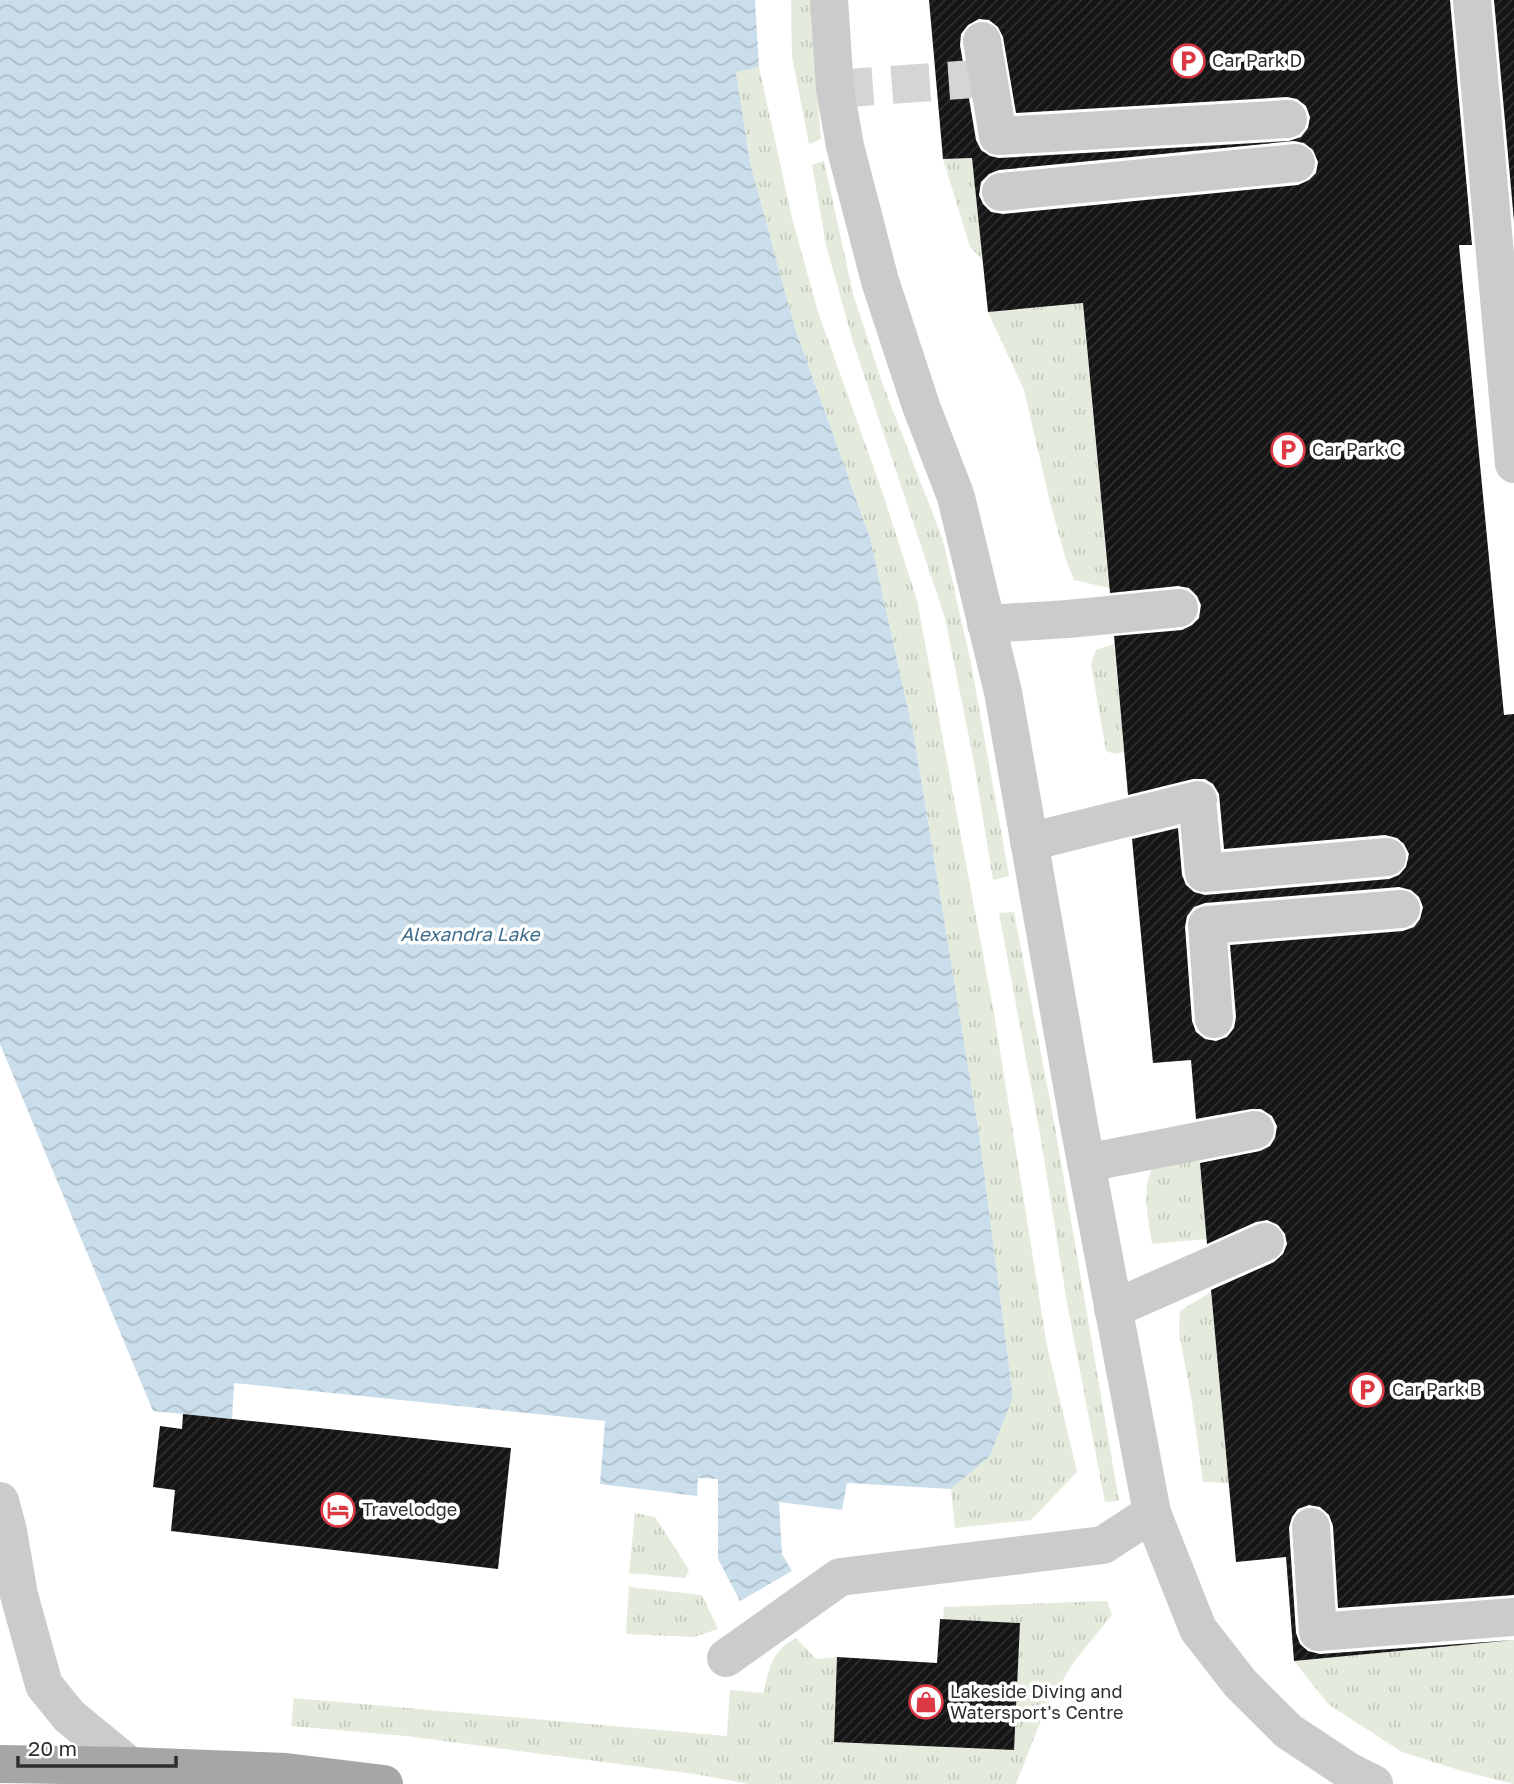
<svg xmlns="http://www.w3.org/2000/svg" width="1514" height="1784" viewBox="0 0 1514 1784" font-family="'Golos Text',sans-serif">
<style>
.grass{fill:url(#grass-tufts)}
.water{fill:url(#water-waves)}
.building{fill:url(#building-hatch);fill-rule:evenodd}
.lines{fill:none;stroke-linecap:round;stroke-linejoin:round}
.minor-tunnel{stroke:#d5d5d5;stroke-width:38;stroke-dasharray:38 19;stroke-linecap:butt}
.minor{stroke:#cbcbcb;stroke-width:38}
.major{stroke:#a6a6a6;stroke-width:38}
.labels{text-anchor:middle;stroke-width:7;stroke-linejoin:round;paint-order:stroke}
.poi-label{font-size:18px;fill:#2e2e2e;stroke:#fff;text-anchor:start}
.water-label{font-size:19px;font-style:italic;fill:#406e8c;stroke:#fff}
</style>
<defs>
<pattern id="grass-tufts" width="24" height="20" patternUnits="userSpaceOnUse" patternTransform="scale(1.75)"><rect width="24" height="20" fill="#e4ebdc"/><path d="M3 7l-1-3M5 7V3M7 7l1-3M15 17l-1-3M17 17v-4M19 17l1-3" fill="none" stroke="#c4cabd"/></pattern>
<pattern id="water-waves" width="16" height="10" patternUnits="userSpaceOnUse" patternTransform="scale(1.75)"><rect width="16" height="10" fill="#c9ddea"/><path d="M0 5q4-4 8 0t8 0" fill="none" stroke="#adbec9"/></pattern>
<pattern id="building-hatch" width="6" height="6" patternUnits="userSpaceOnUse" patternTransform="scale(1.75)"><rect width="6" height="6" fill="#151515"/><path d="M-1 1l2-2M0 6l6-6M5 7l2-2" fill="none" stroke="#2f2f2f"/></pattern>
</defs>
<rect width="100%" height="100%" fill="#fff"/>
<!-- grass -->
<g class="grass">
<polygon points="791,0 810,0 821,139 809,144 792,56"/>
<polygon points="759,67 792,218 818,312 882,491 917,600 995,1019 1047,1346 1077,1472 1031,1520 955,1528 951,1489 990,1456 1013,1397 979,1133 914,736 870,538 792,319 750,163 736,71"/>
<polygon points="972,158 983,260 970,247 943,159"/>
<polygon points="824,161 853,294 883,385 943,540 971,663 1009,876 993,880 973,757 945,618 854,345 826,245 812,165"/>
<polygon points="1083,303 1109,588 1074,580 1066,560 1050,502 1024,390 988,312"/>
<polygon points="1114,644 1124,752 1115,754 1106,751 1091,664 1096,650"/>
<polygon points="1014,912 1055,1127 1119,1501 1105,1502 1067,1303 1040,1134 999,913"/>
<path d="M1199,1155L1207,1239L1152,1244C1149,1222 1137,1173 1161,1161C1167,1158 1191,1156 1199,1155Z"/>
<polygon points="1211,1292 1229,1483 1203,1482 1192,1403 1179,1332 1180,1311"/>
<polygon points="635,1513 655,1517 689,1570 685,1578 629,1573"/>
<polygon points="629,1587 702,1595 718,1629 694,1637 626,1634"/>
<path d="M1107,1601L1112,1615L1076,1659L1047,1705L1016,1784H749L695,1774L406,1736L291,1726L294,1698L727,1736L730,1690L764,1693C769,1667 771,1652 796,1638L816,1659L837,1657L834,1742L1020,1624L943,1619L944,1607Z"/>
<polygon points="1514,1640 1514,1784 1462,1771 1402,1752 1328,1704 1294,1661"/>
</g>
<!-- water -->
<polygon class="water" points="0,0 755,0 759,67 736,72 750,163 794,325 870,538 914,736 979,1133 1013,1397 990,1456 951,1489 847,1483 842,1510 779,1502 782,1554 792,1571 740,1601 718,1559 718,1479 698,1478 697,1496 600,1484 605,1421 234,1383 232,1419 153,1411 0,1044"/>
<!-- building -->
<g class="building">
<path d="M929,0H1450L1472,245H1459L1504,715L1514,714V1595L1338,1608L1333,1526L1329,1515L1320,1507L1309,1505L1298,1509L1292,1517L1289,1528L1296,1633L1300,1644L1308,1651L1320,1654L1514,1640L1294,1661L1286,1557L1236,1562L1211,1290L1274,1262L1283,1254L1287,1244L1285,1234L1278,1225L1267,1220L1256,1222L1207,1244L1200,1163L1260,1151L1270,1146L1275,1138L1277,1126L1272,1116L1261,1109H1251L1196,1119L1191,1060L1153,1063L1132,839L1178,828L1182,875L1186,885L1194,892L1205,895L1389,879L1399,875L1406,867L1409,854L1404,844L1397,838L1385,835L1224,849L1219,794L1213,784L1205,779H1193L1128,795L1114,636L1182,630L1192,625L1199,618L1201,605L1197,596L1189,588L1178,586L1110,593L1083,303L988,312L972,158L943,159ZM979,19L989,20L998,27L1003,37L1016,113L1287,97L1297,99L1306,106L1310,117L1308,128L1301,137L1289,141L999,158L990,156L981,150L976,140L960,45L961,34L968,25ZM1294,141L1304,143L1313,150L1318,162L1316,173L1309,180L1298,185L1003,214L991,212L983,204L979,195L981,182L989,174L999,170ZM1399,887L1411,890L1419,897L1423,907L1420,919L1414,927L1403,931L1230,945L1236,1017L1234,1028L1227,1037L1216,1041L1205,1039L1196,1032L1192,1021L1185,927L1187,916L1194,907L1205,903Z"/>
<polygon points="1494,0 1514,0 1514,221"/>
<polygon points="183,1414 511,1448 498,1569 171,1531 175,1490 153,1487 160,1426 182,1429"/>
<polygon points="940,1619 1020,1623 1014,1750 834,1742 837,1657 937,1663"/>
</g>
<g class="lines">
<!-- minor-tunnel -->
<polyline class="minor-tunnel" points="835,89 988,78"/>
<!-- minor -->
<g class="minor">
<polyline points="829,0 835,89 845,146 880,281 921,406 956,497 1003,692 1079,1125 1152,1513 1198,1629 1240,1683 1288,1731 1350,1772 1374,1784"/>
<polyline points="1472,0 1514,464"/>
<polyline points="982,41 998,136 1288,119"/>
<polyline points="1001,192 1296,163"/>
<polyline points="986,624 1068,619 1179,608"/>
<polyline points="1198,810 1204,873 1387,857"/>
<polyline points="1029,842 1198,800"/>
<polyline points="1214,1019 1207,925 1401,909"/>
<polyline points="1086,1163 1255,1130"/>
<polyline points="1113,1309 1265,1242"/>
<polyline points="0,1501 8,1531 19,1595 44,1685 69,1716 130,1766"/>
<polyline points="1311,1527 1318,1632 1514,1617"/>
<polyline points="726,1658 840,1577 1103,1545 1152,1513"/>
</g>
<!-- major -->
<polyline class="major" points="0,1764 130,1766 286,1772 384,1784"/>
</g>
<!-- icons -->
<defs>
<symbol id="parking-ring" viewBox="-11 -11 22 22"><circle r="9.5" fill="#fff" stroke="#dc3945" stroke-width="1.5"/><path d="M-3.5-5.5H1a3.5 3.5 0 0 1 0 7H-1V5.5H-3.5ZM-1-3.4V-.6H.8a1.4 1.4 0 0 0 0-2.8Z" fill="#dc3945"/></symbol>
<symbol id="hotel-ring" viewBox="-11 -11 22 22"><circle r="9.5" fill="#fff" stroke="#dc3945" stroke-width="1.5"/><path d="M-6-4.5h1.5V1H6V5H4.5V3h-9V5H-6ZM-4 0a1.8 1.8 0 1 1 3.6 0ZM.5 0V-2.5h3Q6-2.5 6 0Z" fill="#dc3945"/></symbol>
<symbol id="shop-ring" viewBox="-11 -11 22 22"><circle r="9.5" fill="#fff" stroke="#dc3945" stroke-width="1.5"/><path d="M-5-2.5h2.3a2.7 3.5 0 0 1 5.4 0H5L5.5 6h-11ZM-1.5-2.5h3a1.5 2.3 0 0 0-3 0Z" fill="#dc3945"/></symbol>
</defs>
<g fill-rule="evenodd">
<use href="#parking-ring" x="1169" y="42" width="38" height="38"/>
<use href="#parking-ring" x="1269" y="431" width="38" height="38"/>
<use href="#parking-ring" x="1348" y="1371" width="38" height="38"/>
<use href="#hotel-ring" x="319" y="1491" width="38" height="38"/>
<use href="#shop-ring" x="907" y="1683" width="38" height="38"/>
</g>
<g class="labels">
<!-- poi labels -->
<g class="poi-label">
<text x="1212" y="67">Car Park D</text>
<text x="1312" y="456">Car Park C</text>
<text x="1392" y="1396">Car Park B</text>
<text x="362" y="1516">Travelodge</text>
<text x="950" y="1698">Lakeside Diving and<tspan x="950" dy="21">Watersport's Centre</tspan></text>
</g>
<!-- water labels -->
<g class="water-label">
<text x="470" y="941">Alexandra Lake</text>
</g>
</g>
<!-- scale -->
<path d="M18 1756v10h158v-10" fill="none" stroke="#2e2e2e" stroke-width="3.5"/>
<text x="28" y="1756" font-size="21" fill="#2e2e2e" stroke="#ffffff" stroke-width="5" paint-order="stroke">20 m</text>
</svg>
